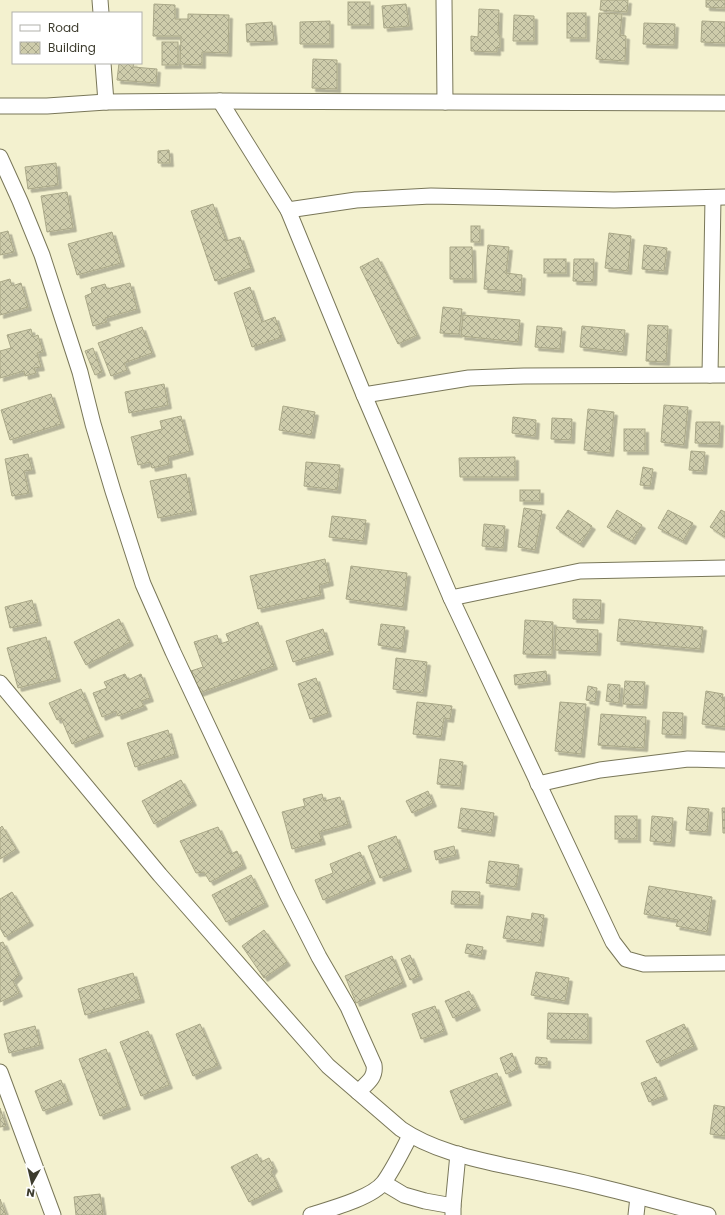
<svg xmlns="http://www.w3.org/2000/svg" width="725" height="1215" viewBox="0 0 725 1215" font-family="Poppins,sans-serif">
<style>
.building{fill:url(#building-cross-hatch);stroke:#aaa888;filter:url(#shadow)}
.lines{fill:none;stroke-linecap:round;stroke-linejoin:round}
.minor-casing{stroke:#797759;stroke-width:17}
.minor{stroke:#fff;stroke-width:15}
</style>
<defs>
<pattern id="building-cross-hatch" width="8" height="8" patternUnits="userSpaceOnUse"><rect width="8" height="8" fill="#ceccab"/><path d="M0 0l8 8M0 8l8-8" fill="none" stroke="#a8a78c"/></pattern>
<filter id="shadow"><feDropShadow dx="3.5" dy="3.5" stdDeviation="0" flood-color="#0004"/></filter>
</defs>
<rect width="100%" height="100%" fill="#f3f1cf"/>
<!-- building -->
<g class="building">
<polygon points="601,0 628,0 627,12 600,10"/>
<polygon points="706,0 725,0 725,8 706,7"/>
<rect x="348" y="2" width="22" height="23"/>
<polygon points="154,4 175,5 175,19 188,19 188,14 229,15 228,53 202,52 202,65 180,64 181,36 153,36"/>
<polygon points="406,4 409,26 384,28 382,6"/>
<polygon points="479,9 499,10 498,35 500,35 500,48 497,47 497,52 471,51 471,36 478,37"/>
<rect x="567" y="13" width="19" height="25"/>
<polygon points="599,13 622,14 620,35 626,36 625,61 596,59"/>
<polygon points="514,15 534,16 534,41 513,41"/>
<polygon points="330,21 330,44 300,44 300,22"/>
<polygon points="702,21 725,22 725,43 701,42"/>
<polygon points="272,22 274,41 247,42 246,24"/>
<polygon points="644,23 675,24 674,45 643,44"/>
<rect x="162" y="42" width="16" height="23"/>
<polygon points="313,59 337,60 337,89 312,88"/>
<polygon points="119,63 134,63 133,67 157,69 156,83 117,80"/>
<polygon points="169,150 170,163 158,163 158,151"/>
<polygon points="56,163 58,185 28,189 25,167"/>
<polygon points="67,192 73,228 47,232 41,196"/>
<polygon points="213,204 226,241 240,237 251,268 215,281 191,211"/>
<rect x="471" y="226" width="9" height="16"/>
<polygon points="8,231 14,252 0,255 0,233"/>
<polygon points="112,232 121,263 77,275 68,244"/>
<polygon points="609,233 631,236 628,271 605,268"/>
<polygon points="488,245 509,247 506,273 522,275 521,292 484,289"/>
<polygon points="644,245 667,248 664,271 642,269"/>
<polygon points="450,247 472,247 473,279 450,279"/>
<polygon points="378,258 417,335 398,344 360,267"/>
<rect x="544" y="259" width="22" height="14"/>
<polygon points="574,259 594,259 593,282 573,281"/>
<polygon points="10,279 12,286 21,283 28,307 0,315 0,282"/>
<polygon points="130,283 137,309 105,318 107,322 93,326 85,296 92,293 91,288 105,284 107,289"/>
<polygon points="250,287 262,322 275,317 282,337 252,347 234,293"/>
<polygon points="443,307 462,309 459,334 440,333"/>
<polygon points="463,315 520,320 518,342 461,336"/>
<polygon points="648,325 668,326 666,362 646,361"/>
<polygon points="537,326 562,328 560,349 535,347"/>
<polygon points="582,326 625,330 623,352 580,347"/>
<polygon points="142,327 152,353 124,363 127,370 111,376 98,343"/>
<polygon points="31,329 33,337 38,335 43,352 37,353 41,367 34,368 36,373 25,376 24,371 0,378 0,351 11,348 7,335"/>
<polygon points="93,348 102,372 95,375 85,351"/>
<polygon points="164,384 168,405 129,413 125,392"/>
<polygon points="51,394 61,424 10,440 1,410"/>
<polygon points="664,405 688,407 684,445 661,442"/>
<polygon points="283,406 315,412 311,435 279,430"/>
<polygon points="588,409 614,412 610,453 584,450"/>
<polygon points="181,416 190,451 168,457 169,464 152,468 150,462 138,465 131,437 162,429 160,421"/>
<polygon points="513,417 536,420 535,436 512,433"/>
<polygon points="552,418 572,419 571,440 551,439"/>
<polygon points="696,422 720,422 719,444 695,443"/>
<rect x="624" y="429" width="21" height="22"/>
<polygon points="691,451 705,452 703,471 689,470"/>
<polygon points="28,454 32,470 24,471 29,493 12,496 5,459"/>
<polygon points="515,457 515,477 460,477 459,458"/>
<polygon points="306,462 340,465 337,490 304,486"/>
<polygon points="643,467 653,469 650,486 640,485"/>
<polygon points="186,474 193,511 158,518 150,481"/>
<rect x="520" y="490" width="20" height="11"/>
<polygon points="524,508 542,511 535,550 518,547"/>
<polygon points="568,510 592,526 580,544 556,528"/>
<polygon points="617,510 642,525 632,541 607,527"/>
<polygon points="668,510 693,523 683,541 658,528"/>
<polygon points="721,510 725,512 725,537 710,527"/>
<polygon points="332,516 366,520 363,541 329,537"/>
<polygon points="484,524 505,526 503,548 482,546"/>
<polygon points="325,559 330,582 319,585 321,595 258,609 250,576"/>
<polygon points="351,566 407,573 403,607 346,599"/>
<polygon points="573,599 601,600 600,620 573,619"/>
<polygon points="32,600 38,622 10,628 5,607"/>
<polygon points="119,619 130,642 86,665 74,642"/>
<polygon points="619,619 703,627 700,649 617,641"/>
<polygon points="525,620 553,622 552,655 523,654"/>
<polygon points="258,622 274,666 199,693 191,671 203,667 194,642 217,635 220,644 229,641 226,634"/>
<polygon points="381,624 405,627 402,649 378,645"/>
<polygon points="556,627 598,630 597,652 555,650"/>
<polygon points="323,629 330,651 293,662 286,641"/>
<polygon points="46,637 57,678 18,688 7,648"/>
<polygon points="396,658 427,662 423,693 393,689"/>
<polygon points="546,671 547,681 515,685 514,675"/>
<polygon points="125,674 128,680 141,674 150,698 141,701 144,706 118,716 116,711 102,717 93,693 107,688 104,682"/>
<polygon points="316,678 328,713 310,719 298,684"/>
<polygon points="625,681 645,682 643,705 623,704"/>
<polygon points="608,684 620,685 619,703 606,701"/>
<polygon points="588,686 597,688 595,702 586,700"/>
<polygon points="81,689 100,733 72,744 61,718 57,720 49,703"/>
<polygon points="706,691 723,694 722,700 725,701 725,727 702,724"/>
<polygon points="417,702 452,706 450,719 444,718 441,737 413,734"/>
<polygon points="560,702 586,704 581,754 555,751"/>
<polygon points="663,712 683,713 682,735 662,734"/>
<polygon points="601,714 646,717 644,748 598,745"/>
<polygon points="168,730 175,754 135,767 127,743"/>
<polygon points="440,759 463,762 460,786 437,784"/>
<polygon points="181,780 193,802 154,824 142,801"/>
<polygon points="428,791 433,803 412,813 406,801"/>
<polygon points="322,794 324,801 340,797 348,824 319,832 322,841 292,849 282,812 305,806 303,799"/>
<polygon points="688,807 709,809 707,832 686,830"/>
<polygon points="461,808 494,813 491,833 458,828"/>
<polygon points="722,808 725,808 725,833 723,833"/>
<rect x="615" y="816" width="22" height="23"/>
<polygon points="652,816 673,818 671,843 650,841"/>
<polygon points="2,826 16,849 0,859 0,828"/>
<polygon points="218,827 231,854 237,851 243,865 210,882 204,872 196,873 180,841"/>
<polygon points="396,836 408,868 380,878 368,846"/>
<polygon points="454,846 456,855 436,860 434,851"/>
<polygon points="360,852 372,880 323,900 315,880 333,873 330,864"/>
<polygon points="489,861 519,865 516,887 486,883"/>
<polygon points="251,875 265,903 226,922 212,895"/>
<polygon points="649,886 712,897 707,932 676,926 678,920 644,914"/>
<polygon points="452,891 480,892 479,905 451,904"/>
<polygon points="12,892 30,922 5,937 0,928 0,899"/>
<polygon points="532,913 544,915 540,943 503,938 507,916 531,920"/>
<polygon points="264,930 287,962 264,978 242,946"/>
<polygon points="3,942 19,975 13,981 19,993 0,1002 0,943"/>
<polygon points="467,944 483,947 481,956 465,953"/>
<polygon points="410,955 419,976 410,980 401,959"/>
<polygon points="392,956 403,983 356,1003 345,976"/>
<polygon points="536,972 569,978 565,1001 531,995"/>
<polygon points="133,973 141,999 85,1015 78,989"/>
<polygon points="469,991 477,1007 453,1018 445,1001"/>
<polygon points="435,1006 444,1031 421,1039 412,1014"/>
<polygon points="548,1013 588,1014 588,1040 547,1039"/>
<polygon points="200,1024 218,1065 193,1076 176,1034"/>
<polygon points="684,1024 694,1046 657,1063 646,1041"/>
<polygon points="35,1026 40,1045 9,1053 4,1034"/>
<polygon points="148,1031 169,1085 141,1096 120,1042"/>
<polygon points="106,1049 127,1106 100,1116 79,1059"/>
<polygon points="512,1053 518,1069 506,1074 500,1058"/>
<polygon points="536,1057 547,1058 547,1065 535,1064"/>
<polygon points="497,1073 508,1102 461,1120 450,1091"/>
<polygon points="656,1077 664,1096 649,1102 641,1083"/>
<polygon points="61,1080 69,1101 43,1111 35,1091"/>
<polygon points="714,1105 725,1107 725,1136 710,1134"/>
<polygon points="0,1108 6,1126 0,1127"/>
<polygon points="257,1154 261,1162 269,1158 274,1168 271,1172 279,1188 249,1202 231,1167"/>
<polygon points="100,1194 103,1215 76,1215 74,1197"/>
<polygon points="0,1199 6,1215 0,1215"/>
</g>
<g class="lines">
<defs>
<g id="minor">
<polyline points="100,0 101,13"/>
<polyline points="444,0 445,102"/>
<polyline points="103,63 106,102"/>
<polyline points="220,101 288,210 364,395 451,598 613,942 626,959 644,964 725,963"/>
<polyline points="0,106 47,106 106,102 220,101 725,103"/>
<path d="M0,157L20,201L42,255L80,372L93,424L113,491L143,584L173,652L287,894L319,957L348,1007L374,1065C376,1078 367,1083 358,1092"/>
<polyline points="288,210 356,200 431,196 614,200 725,197"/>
<polyline points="710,375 713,198"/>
<polyline points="364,395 469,378 524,376 725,375"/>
<polyline points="451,598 580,571 725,568"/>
<path d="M0,683L160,875L328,1066L401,1129C432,1150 470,1158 506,1166C535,1172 564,1178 593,1185C631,1194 670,1205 708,1215"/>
<polyline points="538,784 600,770 688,759 725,760"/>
<polyline points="0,1072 53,1215"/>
<polyline points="384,1183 404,1195 425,1201 453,1206"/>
<path d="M311,1215C330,1209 372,1198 384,1182C394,1168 402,1151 410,1136"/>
<polyline points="453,1215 453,1206 458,1154"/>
<polyline points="636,1215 638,1197"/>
</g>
</defs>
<!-- minor casing -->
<use href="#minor" class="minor-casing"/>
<!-- minor -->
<use href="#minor" class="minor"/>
</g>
<!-- legend -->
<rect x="12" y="12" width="130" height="52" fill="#ffffff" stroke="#b1b1ab"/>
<rect x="20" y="25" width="20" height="6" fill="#ffffff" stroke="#b1b1ab"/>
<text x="48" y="32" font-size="12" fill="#3d3c2e">Road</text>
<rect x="20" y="42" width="20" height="12" fill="url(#building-cross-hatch)" stroke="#b1b1ab"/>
<text x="48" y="52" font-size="12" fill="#3d3c2e">Building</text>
<!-- north arrow -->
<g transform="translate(32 1183) rotate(188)" stroke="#ffffff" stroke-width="3" paint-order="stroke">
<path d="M0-3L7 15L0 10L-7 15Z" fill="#3d3c2e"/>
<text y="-6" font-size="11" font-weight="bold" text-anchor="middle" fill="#3d3c2e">N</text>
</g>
</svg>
